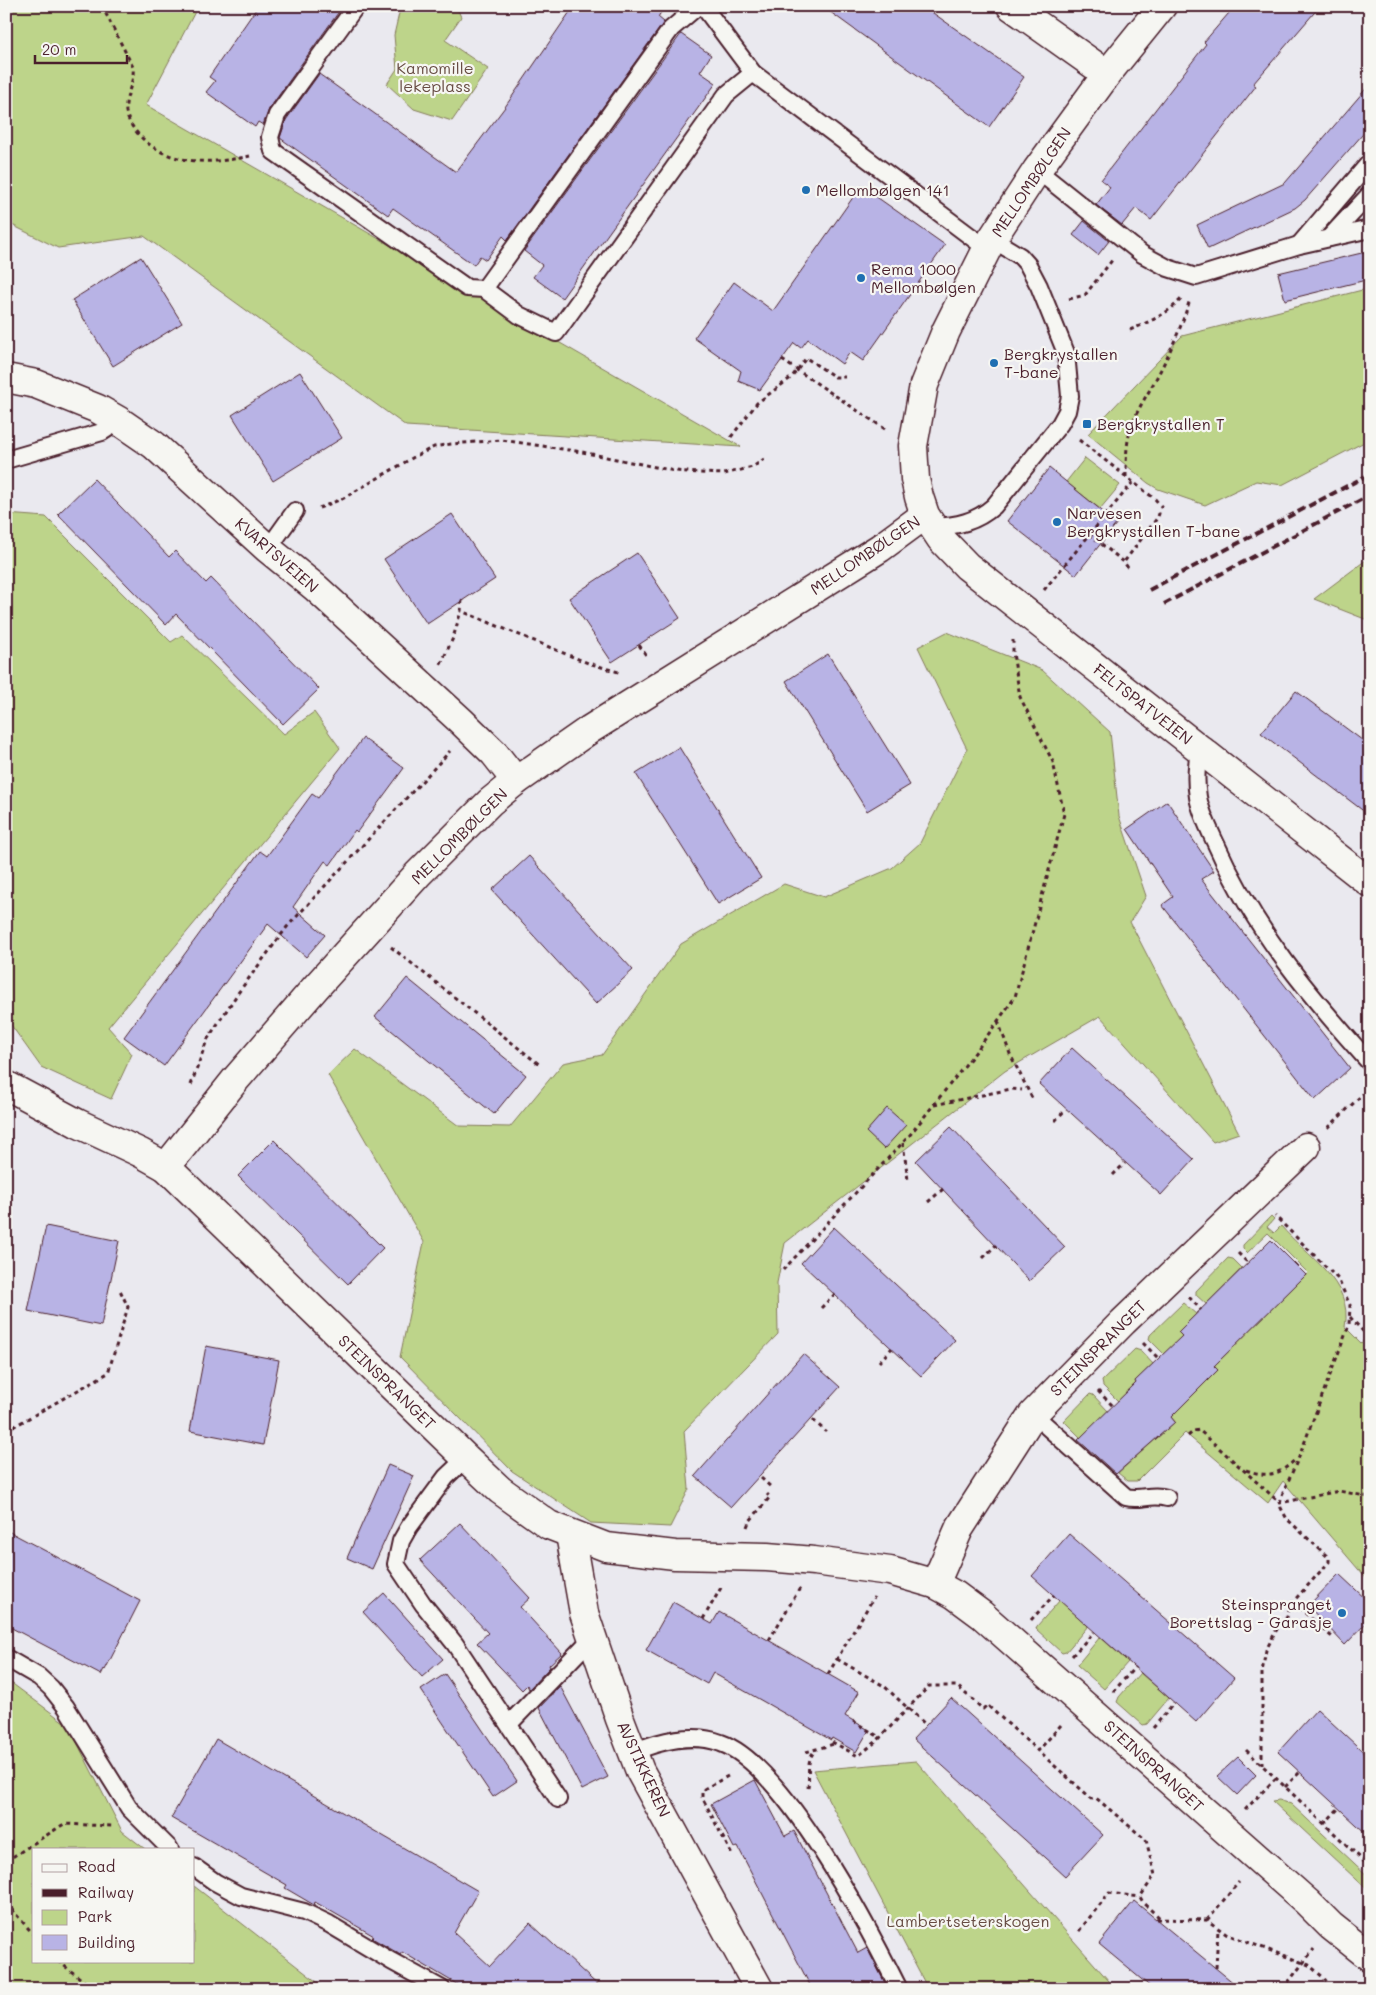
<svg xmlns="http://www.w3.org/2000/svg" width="1376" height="1995" viewBox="0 0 1376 1995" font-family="Mali,sans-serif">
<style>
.green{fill:#bdd48a;stroke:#847a5a}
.building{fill:#b8b3e5;stroke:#4a1f2b}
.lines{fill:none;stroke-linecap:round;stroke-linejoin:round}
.service-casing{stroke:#4a1f2b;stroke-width:20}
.minor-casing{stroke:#4a1f2b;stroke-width:31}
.path{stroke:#4a1f2b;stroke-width:3;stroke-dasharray:4 4;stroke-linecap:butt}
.service{stroke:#f6f6f2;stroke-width:16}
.minor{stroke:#f6f6f2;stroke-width:28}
.rail{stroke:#4a1f2b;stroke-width:4;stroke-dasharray:8 4;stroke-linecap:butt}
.poi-dot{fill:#1f6fb2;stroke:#f6f6f2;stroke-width:2}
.labels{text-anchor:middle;stroke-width:4.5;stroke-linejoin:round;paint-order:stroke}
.park-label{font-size:16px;fill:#674c43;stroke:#f6f6f2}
.street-label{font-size:16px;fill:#4a1f2b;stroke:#f6f6f2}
.poi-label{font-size:16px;fill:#4a1f2b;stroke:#f6f6f2;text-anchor:start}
</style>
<rect width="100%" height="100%" fill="#eae9ef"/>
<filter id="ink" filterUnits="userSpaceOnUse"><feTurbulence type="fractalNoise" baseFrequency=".02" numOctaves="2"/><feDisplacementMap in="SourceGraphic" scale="10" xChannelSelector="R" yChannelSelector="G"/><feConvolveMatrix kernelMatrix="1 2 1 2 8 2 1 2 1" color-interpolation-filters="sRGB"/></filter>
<g filter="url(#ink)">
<!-- green -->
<g class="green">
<polygon points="6,6 198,6 146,105 741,447 406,426 144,236 58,248 6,222"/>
<polygon points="403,6 456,6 461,17 445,40 488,69 452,121 414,109 387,84 397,69 394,35 400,9"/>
<polygon points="1370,288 1370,439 1282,485 1256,481 1205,505 1158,489 1148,483 1088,434 1182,336"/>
<polygon points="1085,458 1120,485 1100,509 1066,482"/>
<polygon points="6,514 46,517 171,642 182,635 284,734 314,712 340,748 108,1027 132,1054 111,1099 41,1067 6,1018"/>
<polygon points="1370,557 1370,621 1314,599"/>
<polygon points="947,632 1042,670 1110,732 1119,816 1146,896 1130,922 1239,1133 1213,1142 1100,1016 1005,1071 785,1243 777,1283 778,1334 684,1431 689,1489 670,1527 591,1523 512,1471 400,1357 424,1242 328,1075 355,1049 459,1126 510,1127 563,1063 602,1055 681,944 784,884 824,897 892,868 920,843 967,749 918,647"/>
<path d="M1271,1216L1274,1219L1267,1227L1274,1233L1281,1226C1306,1256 1354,1282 1345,1327L1361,1343L1363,1341L1370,1348V1583L1283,1481L1268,1503L1185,1433L1137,1481H1128L1118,1473L1175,1422L1171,1417L1218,1370L1214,1366L1308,1273L1268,1233L1247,1253L1243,1249V1245Z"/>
<polygon points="1228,1258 1233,1259 1242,1268 1206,1304 1196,1295 1196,1291"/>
<polygon points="1183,1303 1196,1314 1178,1332 1182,1336 1164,1354 1149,1339 1150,1335"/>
<polygon points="1135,1349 1141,1351 1153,1364 1135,1381 1136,1383 1118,1401 1103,1386 1102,1381"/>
<polygon points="1090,1394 1093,1395 1108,1411 1081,1438 1064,1421"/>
<polygon points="1060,1600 1088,1626 1066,1652 1062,1653 1036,1629 1037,1626"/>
<polygon points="1100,1637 1128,1662 1104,1689 1077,1665"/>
<polygon points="1140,1673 1169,1698 1147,1724 1143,1725 1117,1702 1119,1697"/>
<polygon points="6,1679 68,1725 122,1831 145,1849 34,1849 34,1961 194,1961 194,1886 326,1989 6,1989"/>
<polygon points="916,1761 1109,1981 1119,1989 928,1989 813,1770"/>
<polygon points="1279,1800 1291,1804 1370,1878 1370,1892 1272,1801"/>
</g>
<!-- building -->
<g class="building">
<polygon points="258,6 343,6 269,109 263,125 258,122 255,127 206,92 215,81 209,77"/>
<polygon points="574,6 665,6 658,17 664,22 507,240 503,236 486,260 480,256 474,265 393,208 388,215 280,138 286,120 319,74 456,172 505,107"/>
<polygon points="822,6 923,6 1024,77 989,127"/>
<polygon points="1235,6 1320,6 1253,84 1256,86 1151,220 1136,208 1122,225 1096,205 1110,187 1101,180 1206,44 1204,42"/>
<polygon points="681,34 711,55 700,72 716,83 562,298 533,277 542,265 524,251"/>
<polygon points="1370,84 1370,126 1305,200 1295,208 1208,249 1197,225 1285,183"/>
<polygon points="861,186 945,245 863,361 850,352 842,364 808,339 801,348 794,343 760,390 738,381 741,371 694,338 734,282 773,311"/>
<polygon points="1084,221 1109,241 1098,255 1073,235"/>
<polygon points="1370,251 1370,279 1285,300 1278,273"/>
<polygon points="141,257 182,323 113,366 72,300"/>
<polygon points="300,372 342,438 273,481 232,415"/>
<polygon points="1049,468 1117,523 1076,575 1007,521"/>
<polygon points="94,479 169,557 175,551 206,583 211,578 319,689 283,724 176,614 166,625 58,514"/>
<polygon points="452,514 495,579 427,624 384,559"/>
<polygon points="637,553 680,618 612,662 569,598"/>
<polygon points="828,654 910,785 867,811 786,681"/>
<polygon points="1296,691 1370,746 1370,816 1261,733"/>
<polygon points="363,738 404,768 357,832 355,830 330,865 325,861 293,907 325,935 306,957 268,924 164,1066 124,1037 260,851 267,856 312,794 318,798"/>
<polygon points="679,747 761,878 718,904 636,774"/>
<polygon points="1167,801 1214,871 1201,879 1350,1068 1315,1100 1162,905 1173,897 1127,829"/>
<polygon points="529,856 633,970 596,1004 492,890"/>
<polygon points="407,978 526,1075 494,1114 375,1017"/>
<polygon points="1072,1048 1194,1159 1161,1195 1039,1084"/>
<polygon points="887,1108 906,1125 884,1149 866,1132"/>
<polygon points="951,1127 1065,1247 1029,1281 916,1161"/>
<polygon points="274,1140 383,1248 348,1284 238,1176"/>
<polygon points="46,1226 119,1241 101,1326 28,1311"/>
<polygon points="834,1227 955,1340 921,1376 801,1263"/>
<polygon points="1271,1240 1306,1275 1214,1366 1218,1370 1171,1417 1175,1422 1116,1474 1078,1440 1136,1383 1135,1381 1182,1336 1178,1332"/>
<polygon points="206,1346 279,1360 263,1445 190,1431"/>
<polygon points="803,1354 840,1387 731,1507 695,1476"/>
<polygon points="388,1465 414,1476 372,1569 347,1558"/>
<polygon points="460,1523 530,1598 520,1607 562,1653 549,1665 550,1667 529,1689 527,1685 522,1690 477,1643 488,1633 420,1560"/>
<polygon points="6,1530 140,1601 105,1670 104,1669 101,1675 6,1625"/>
<polygon points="1069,1534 1234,1678 1196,1722 1032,1576"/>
<polygon points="1339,1574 1370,1603 1370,1619 1345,1645 1308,1606"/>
<polygon points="384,1593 443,1659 422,1677 363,1612"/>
<polygon points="673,1602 712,1624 719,1612 859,1692 845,1716 869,1730 856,1752 832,1738 831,1740 713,1673 707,1684 646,1650"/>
<polygon points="445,1674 517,1781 493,1797 421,1690"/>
<polygon points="560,1686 608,1777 582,1790 539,1708"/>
<polygon points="951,1698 1103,1835 1065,1876 913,1739"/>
<polygon points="1317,1709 1370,1758 1370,1837 1278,1752"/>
<polygon points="216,1739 478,1891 454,1933 490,1966 530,1923 602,1989 465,1989 402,1952 400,1955 396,1952 372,1938 374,1936 315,1902 314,1905 285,1888 287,1885 171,1818"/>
<polygon points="1238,1757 1256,1775 1237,1795 1217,1776"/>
<polygon points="755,1780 785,1836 794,1831 858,1953 867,1948 888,1989 812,1989 738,1847 734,1848 711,1804"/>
<polygon points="1134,1901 1156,1919 1241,1989 1153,1989 1099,1944"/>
</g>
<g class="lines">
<defs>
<g id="service">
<polyline points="356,6 277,115 270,137 273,151 467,288 484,289"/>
<polyline points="698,6 671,29 484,289 519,315 556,333 726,95 753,73"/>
<polyline points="703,6 753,73 986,248"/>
<polyline points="1037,170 1142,254 1168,268 1196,277 1299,245 1370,229"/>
<polyline points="1329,238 1370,194"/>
<polyline points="1299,245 1370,162"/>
<polyline points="6,460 102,432 119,421"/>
<path d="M933,527C957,526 976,522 994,506L1060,424L1067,411L1070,396L1066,353L1039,286L1028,265L1020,256L992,239"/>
<polyline points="268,549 295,511"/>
<path d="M1199,748C1197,765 1195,780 1198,797C1201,814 1210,831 1217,846C1255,931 1309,995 1370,1063"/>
<path d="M1033,1414L1126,1497C1141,1501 1151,1493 1167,1498"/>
<polyline points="466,1458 446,1477 409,1527 401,1541 396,1564 423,1604 455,1644 558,1799"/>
<polyline points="6,1658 39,1677 51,1688 66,1707 129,1808 170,1849"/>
<polyline points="509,1724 593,1637"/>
<path d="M633,1752C660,1741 692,1732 721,1743C784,1765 869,1929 899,1989"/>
<polyline points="194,1867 215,1882 241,1896 304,1912 329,1924 391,1961 442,1989"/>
</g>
<g id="minor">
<polyline points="1011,6 1107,74"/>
<polyline points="1162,6 1107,74 1037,170 992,239 946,331 924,385 913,446 915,479 919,497 925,515 941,539 967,566 1370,883"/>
<polyline points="6,378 36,384 98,409 119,421 154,445 268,549 316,588 461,721 494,753 516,781"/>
<polyline points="6,1085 77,1123 141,1153 166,1167 466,1458 500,1490 549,1525 606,1547 675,1555 767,1557 814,1561 890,1571 935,1584 955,1595 982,1615 1307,1902 1331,1926 1370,1957"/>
<polyline points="166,1167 236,1079 315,988 418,874 490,802 516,781 589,730 880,548 925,515"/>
<polyline points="570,1534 584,1613 620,1719 640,1771 759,1989"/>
<polyline points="935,1584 959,1529 1033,1414 1123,1322 1306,1147"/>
</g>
</defs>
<!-- service casing -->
<use href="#service" class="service-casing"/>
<!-- minor casing -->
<use href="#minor" class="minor-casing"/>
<!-- path -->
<g class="path">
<path d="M102,6L133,67C135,83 124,96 126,112C128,121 133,128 139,135C169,167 212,164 250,156"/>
<polyline points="1069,299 1085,295 1113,259"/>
<path d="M1130,330C1149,322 1168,314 1182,298"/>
<polyline points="782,360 885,429"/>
<polyline points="731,437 757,403 792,377 806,358 835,377 845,377"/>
<polyline points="1079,440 1155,499 1161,506 1158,517 1124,562 1130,571"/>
<path d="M1126,477C1126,463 1126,449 1129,435C1134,413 1147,396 1157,377C1170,352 1182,326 1190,299"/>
<polyline points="319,508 342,499 414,457 434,447 451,444 502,440 582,452 675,471 700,473 724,474 753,467 764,459"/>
<polyline points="1089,534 1124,562"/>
<polyline points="1044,590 1133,482"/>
<polyline points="462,600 461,611 588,663 622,673"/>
<polyline points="639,645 648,658"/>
<polyline points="441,664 453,638 461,611"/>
<polyline points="391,947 540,1065"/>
<polyline points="998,1021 1010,1054 1033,1100"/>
<polyline points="191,1085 207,1040 238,993 287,927 450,751"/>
<polyline points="934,1105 1011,1089 1022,1090"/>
<polyline points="1055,1121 1066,1109"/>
<polyline points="1328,1128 1370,1087"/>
<polyline points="903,1143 908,1180"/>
<polyline points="1113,1175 1125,1163"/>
<polyline points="928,1202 943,1189"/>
<polyline points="1238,1253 1248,1263"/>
<polyline points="983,1258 996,1245"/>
<polyline points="783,1270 909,1136 977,1050 1015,997 1064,814 1053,762 1020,697 1013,653 1013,640"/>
<polyline points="1189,1297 1201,1310"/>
<polyline points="821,1308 835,1294"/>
<polyline points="1350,1317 1370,1339"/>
<polyline points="1143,1343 1159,1359"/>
<polyline points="879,1362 892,1348"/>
<polyline points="1098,1391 1113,1406"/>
<polyline points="813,1420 826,1432"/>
<polyline points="6,1431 108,1373 128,1307 119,1288"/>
<polyline points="1188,1436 1194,1431 1199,1430 1280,1503 1339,1491 1370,1497"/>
<path d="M1246,1470C1269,1478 1279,1475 1296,1459"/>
<polyline points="761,1478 772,1488"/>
<polyline points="747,1527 749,1522 770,1497 767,1494"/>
<polyline points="1293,1602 1332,1637 1335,1635"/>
<polyline points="703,1619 722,1586"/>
<polyline points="1031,1620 1054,1595"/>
<polyline points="769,1640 800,1588"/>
<polyline points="1072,1656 1094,1632"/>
<polyline points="837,1659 884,1686 926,1725"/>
<polyline points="828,1674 874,1597"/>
<polyline points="1113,1692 1135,1667"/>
<polyline points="853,1721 881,1738"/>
<polyline points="1061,1725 1038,1751 1092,1799 1096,1798 1146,1840 1155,1875 1140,1897"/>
<polyline points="1153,1728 1174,1703"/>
<polyline points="832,1742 858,1756 877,1741 929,1686 957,1686 983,1709 987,1705 1038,1751"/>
<polyline points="1246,1750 1370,1867"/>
<polyline points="806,1752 834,1744"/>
<polyline points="1262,1765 1262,1672 1266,1650 1277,1629 1287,1617 1291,1604 1329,1562 1329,1558 1287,1519 1281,1508 1280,1503 1282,1495 1299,1457 1349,1325 1350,1305 1338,1279 1275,1216"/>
<polyline points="728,1776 704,1789 702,1792 702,1797 732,1855"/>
<polyline points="1285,1787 1300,1772"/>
<path d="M808,1788C810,1773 805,1761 816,1749"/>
<polyline points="1245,1810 1276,1778"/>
<polyline points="1324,1824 1339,1808"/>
<polyline points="6,1861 64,1824 112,1826"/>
<polyline points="1363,1861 1370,1853"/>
<polyline points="6,1903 34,1935"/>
<polyline points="1156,1919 1207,1920 1226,1934 1309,1965 1324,1978 1331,1989"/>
<polyline points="1207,1920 1239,1882"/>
<polyline points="1079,1931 1109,1893 1140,1897 1144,1904 1160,1918"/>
<polyline points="58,1961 94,1989"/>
<polyline points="1216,1968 1218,1929"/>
<polyline points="1283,1989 1314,1949"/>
</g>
<!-- service -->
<use href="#service" class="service"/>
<!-- minor -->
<use href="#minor" class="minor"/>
<!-- rail -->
<g class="rail">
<polyline points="1149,590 1370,474"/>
<polyline points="1164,604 1370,495"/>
</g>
</g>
</g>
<!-- markers -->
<g class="poi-dot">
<circle cx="806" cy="190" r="5"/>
<circle cx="861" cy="278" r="5"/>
<circle cx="994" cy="363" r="5"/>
<rect x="1082" y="419" width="10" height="10" rx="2.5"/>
<circle cx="1057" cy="522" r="5"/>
<circle cx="1342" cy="1613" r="5"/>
</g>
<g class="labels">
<!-- park labels -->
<g class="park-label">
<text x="435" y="74">Kamomille<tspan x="435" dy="18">lekeplass</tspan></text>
<text x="968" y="1927">Lambertseterskogen</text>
</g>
<!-- street labels -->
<g class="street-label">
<text transform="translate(1031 182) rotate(-56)" y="6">MELLOMBØLGEN</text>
<text transform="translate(277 555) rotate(41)" y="6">KVARTSVEIEN</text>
<text transform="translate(865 555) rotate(-34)" y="6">MELLOMBØLGEN</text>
<text transform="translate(1143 704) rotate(38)" y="6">FELTSPATVEIEN</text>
<text transform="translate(459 836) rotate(-45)" y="6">MELLOMBØLGEN</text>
<text transform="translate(1098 1348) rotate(-45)" y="6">STEINSPRANGET</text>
<text transform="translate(387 1382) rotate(44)" y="6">STEINSPRANGET</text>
<text transform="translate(1154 1766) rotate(42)" y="6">STEINSPRANGET</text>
<text transform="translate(644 1769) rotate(65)" y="6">AVSTIKKEREN</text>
</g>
<!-- poi labels -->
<g class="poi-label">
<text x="816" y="196">Mellombølgen 141</text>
<text x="871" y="275">Rema 1000<tspan x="871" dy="18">Mellombølgen</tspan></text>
<text x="1004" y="360">Bergkrystallen<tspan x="1004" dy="18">T-bane</tspan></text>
<text x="1097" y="430">Bergkrystallen T</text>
<text x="1067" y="519">Narvesen<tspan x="1067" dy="18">Bergkrystallen T-bane</tspan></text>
<text x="1332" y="1610" text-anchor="end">Steinspranget<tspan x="1332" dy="18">Borettslag - Garasje</tspan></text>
</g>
</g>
<!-- margin -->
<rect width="1376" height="1995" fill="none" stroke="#f6f6f2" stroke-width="25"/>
<rect x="12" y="12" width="1351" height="1970" fill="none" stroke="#4a1f2b" stroke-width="2" filter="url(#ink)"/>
<!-- legend -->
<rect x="32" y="1848" width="162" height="115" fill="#f6f6f2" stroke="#b1a0a2"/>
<rect x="42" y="1864" width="25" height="8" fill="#f6f6f2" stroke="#b1a0a2"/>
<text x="78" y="1872" font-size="15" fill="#4a1f2b">Road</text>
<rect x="42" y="1889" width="25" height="8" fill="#4a1f2b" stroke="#b1a0a2"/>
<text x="78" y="1898" font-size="15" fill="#4a1f2b">Railway</text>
<rect x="42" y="1910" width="25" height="15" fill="#bdd48a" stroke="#b1a0a2"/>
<text x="78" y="1922" font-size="15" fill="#4a1f2b">Park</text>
<rect x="42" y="1935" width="25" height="15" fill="#b8b3e5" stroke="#b1a0a2"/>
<text x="78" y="1948" font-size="15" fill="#4a1f2b">Building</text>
<!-- scale -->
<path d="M35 55v8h92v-8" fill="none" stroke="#4a1f2b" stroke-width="2.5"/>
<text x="42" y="55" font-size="15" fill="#4a1f2b" stroke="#f6f6f2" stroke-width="4" paint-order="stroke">20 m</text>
</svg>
